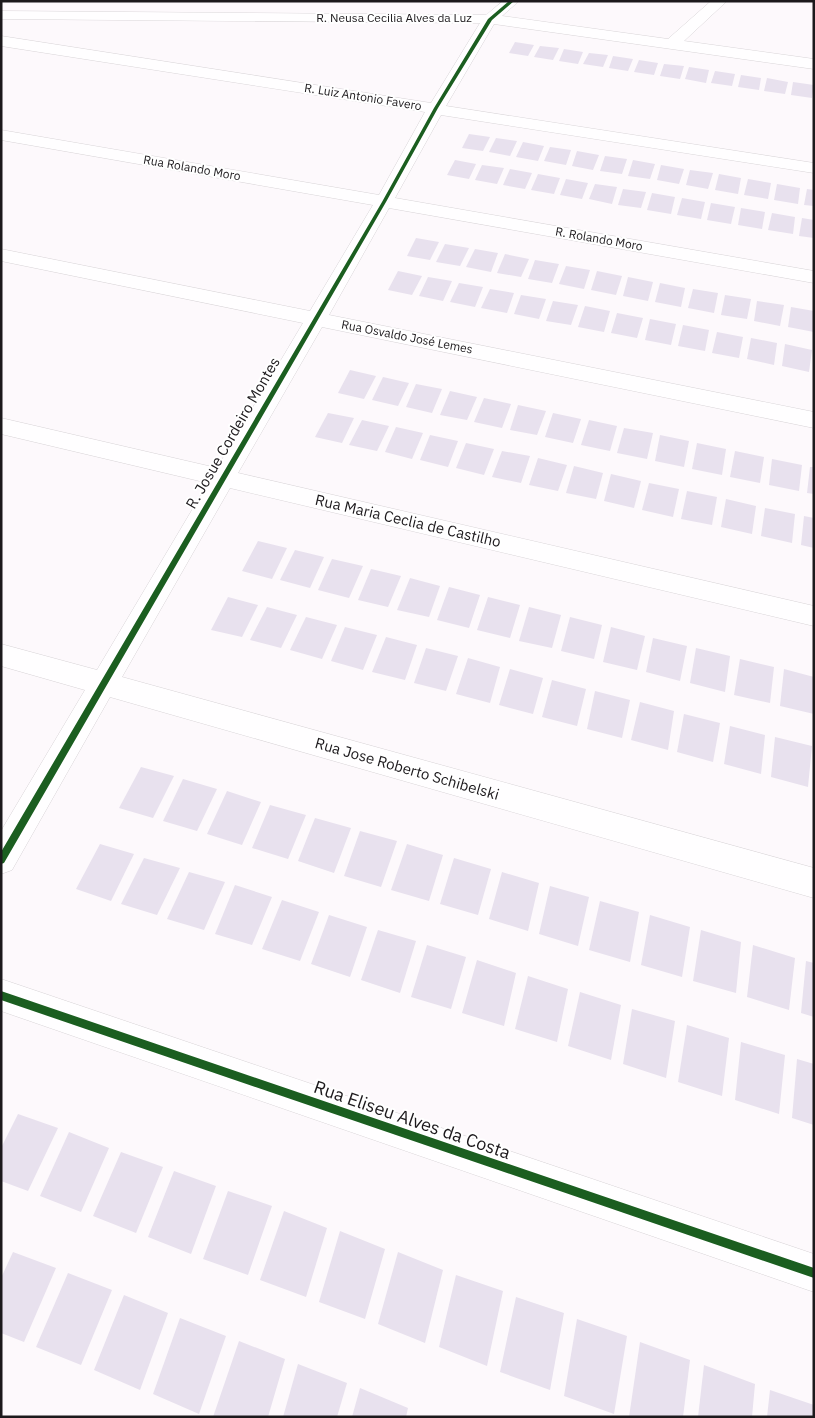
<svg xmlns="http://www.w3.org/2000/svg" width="815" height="1418" viewBox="0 0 815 1418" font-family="'IBM Plex Sans',sans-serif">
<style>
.building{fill:#e8e1ee}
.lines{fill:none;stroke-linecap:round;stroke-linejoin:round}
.minor-casing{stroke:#d8d4d7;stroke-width:1}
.minor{fill:#fffeff;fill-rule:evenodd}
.cycleway-casing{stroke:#fff;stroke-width:3}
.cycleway{fill:#1b5e20;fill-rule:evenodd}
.labels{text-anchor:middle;stroke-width:4;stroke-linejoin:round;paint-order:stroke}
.far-street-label{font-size:12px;fill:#1c191c;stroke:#fff}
.street-label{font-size:15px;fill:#1c191c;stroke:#fff}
.near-street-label{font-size:18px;fill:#1c191c;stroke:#fff}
</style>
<rect width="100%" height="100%" fill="#fdf9fc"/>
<!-- building -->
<g class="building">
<polygon points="515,42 534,45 528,56 509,53"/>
<polygon points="540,46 559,48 553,60 534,57"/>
<polygon points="564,49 583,52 578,64 559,61"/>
<polygon points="589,53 608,55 603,67 583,64"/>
<polygon points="613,56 633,59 628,71 609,68"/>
<polygon points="639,60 658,63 654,75 634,72"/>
<polygon points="664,64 684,66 680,79 660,76"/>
<polygon points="689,67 709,70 706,83 685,79"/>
<polygon points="715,71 735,74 732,86 711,83"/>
<polygon points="741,75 761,78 759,90 738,87"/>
<polygon points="767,78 788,82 785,94 764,91"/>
<polygon points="793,82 814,85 812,98 791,95"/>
<polygon points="469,134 490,137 483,151 462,148"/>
<polygon points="496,138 517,141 510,156 489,152"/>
<polygon points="523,142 544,146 538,161 516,157"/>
<polygon points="550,147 571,150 566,165 544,161"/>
<polygon points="577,151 599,155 593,170 572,166"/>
<polygon points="605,156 627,159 622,174 600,171"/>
<polygon points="455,160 476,164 469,179 447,175"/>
<polygon points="633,160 655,164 650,179 628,176"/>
<polygon points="482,165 504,168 497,184 475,180"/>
<polygon points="661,165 684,169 679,184 657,180"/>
<polygon points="510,169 532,173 525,189 503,185"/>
<polygon points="690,170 713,173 708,189 686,185"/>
<polygon points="538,174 560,178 554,194 531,190"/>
<polygon points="719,174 741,178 738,194 715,190"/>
<polygon points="566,179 588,183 582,199 560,195"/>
<polygon points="748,179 771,183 768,199 744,195"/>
<polygon points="595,184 617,187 612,204 589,199"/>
<polygon points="777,184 800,188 798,204 774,200"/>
<polygon points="623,189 646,192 641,208 618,205"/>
<polygon points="807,189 814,190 814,206 804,205"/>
<polygon points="652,193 675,197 671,214 647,210"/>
<polygon points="682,198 705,202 701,219 677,215"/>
<polygon points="711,203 735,207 731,224 707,220"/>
<polygon points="741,208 765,212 762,229 738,225"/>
<polygon points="772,213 795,217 793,234 768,230"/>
<polygon points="802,218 814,220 814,238 799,236"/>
<polygon points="416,238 439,242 430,260 407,256"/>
<polygon points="445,244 469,248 460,266 436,262"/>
<polygon points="475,249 498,253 491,272 466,267"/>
<polygon points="505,254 529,259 521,277 497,273"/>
<polygon points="535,260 559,264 552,283 528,279"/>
<polygon points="566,266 590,270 584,289 559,284"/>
<polygon points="398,271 422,276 412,295 388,290"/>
<polygon points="597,271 622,276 616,295 591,290"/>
<polygon points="428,277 452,281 443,301 419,296"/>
<polygon points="628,277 653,282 648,301 623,296"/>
<polygon points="459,283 483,287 475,307 450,302"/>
<polygon points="660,283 685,288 681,307 655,302"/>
<polygon points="490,289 514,293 507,313 481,308"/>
<polygon points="693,289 718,293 714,313 688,308"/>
<polygon points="521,295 546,299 539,319 514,314"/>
<polygon points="725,295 751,299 747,319 721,315"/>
<polygon points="553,301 578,305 571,325 546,321"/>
<polygon points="757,301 784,305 780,326 754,321"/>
<polygon points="585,306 610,311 604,332 578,327"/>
<polygon points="791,307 814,311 814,332 788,327"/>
<polygon points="617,313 643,318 637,338 611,333"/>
<polygon points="650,319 676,324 671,345 645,340"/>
<polygon points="683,325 709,330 705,351 678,346"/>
<polygon points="717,332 743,337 739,358 712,353"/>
<polygon points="751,338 777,343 774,365 747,359"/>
<polygon points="785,344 812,350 809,372 782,366"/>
<polygon points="350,370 376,376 364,399 338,393"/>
<polygon points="383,377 409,383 398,406 372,400"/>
<polygon points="416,384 442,389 432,413 406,407"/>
<polygon points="450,391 477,397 467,420 440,415"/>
<polygon points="484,398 511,404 502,428 474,422"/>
<polygon points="518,405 546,411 537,435 510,430"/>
<polygon points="328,413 354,418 342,443 315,437"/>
<polygon points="553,413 581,419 573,443 545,437"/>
<polygon points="362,420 389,426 377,451 349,445"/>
<polygon points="589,420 617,426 610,451 581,445"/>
<polygon points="396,427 423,433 412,459 385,452"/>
<polygon points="624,428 653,433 647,459 617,453"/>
<polygon points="430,435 458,441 448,467 420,460"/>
<polygon points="660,435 689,441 684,467 655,461"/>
<polygon points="466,443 494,449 484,475 456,468"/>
<polygon points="697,443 726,449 722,475 692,469"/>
<polygon points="502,451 530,456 521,483 492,477"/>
<polygon points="735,451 764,457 760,483 730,477"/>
<polygon points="538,458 567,465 558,491 529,485"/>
<polygon points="772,459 802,465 799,491 769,485"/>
<polygon points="574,466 603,473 596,499 566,493"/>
<polygon points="810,467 814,467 814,494 807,493"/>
<polygon points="611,474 641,481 634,508 604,501"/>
<polygon points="649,483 679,489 673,517 642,510"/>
<polygon points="687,491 717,497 712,525 681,519"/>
<polygon points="726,499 756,506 752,534 721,527"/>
<polygon points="765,508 795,514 792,543 761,536"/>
<polygon points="804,516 814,518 814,548 801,545"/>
<polygon points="258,541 287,548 272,579 242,571"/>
<polygon points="295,550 324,557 310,588 280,580"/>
<polygon points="332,559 363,566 349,598 318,590"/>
<polygon points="371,569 401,576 388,607 358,600"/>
<polygon points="410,578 440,586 429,617 397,610"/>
<polygon points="449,587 480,595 469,628 437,620"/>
<polygon points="228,597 258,605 242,637 211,630"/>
<polygon points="488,597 520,605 510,638 477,630"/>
<polygon points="267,607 297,615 281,648 250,640"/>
<polygon points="529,607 561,615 552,648 519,641"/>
<polygon points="306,617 337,625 322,659 290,650"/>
<polygon points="570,617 602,625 594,659 561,651"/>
<polygon points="345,627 377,635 363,670 331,661"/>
<polygon points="611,627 645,636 637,670 603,662"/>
<polygon points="386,637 417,645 405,680 372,672"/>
<polygon points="653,638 687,646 680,681 646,672"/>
<polygon points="426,648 458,656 446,691 414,683"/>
<polygon points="696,648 730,656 725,692 690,683"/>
<polygon points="468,658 500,667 490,703 456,694"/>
<polygon points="740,659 774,667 770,703 734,695"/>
<polygon points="510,669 543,678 533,714 499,705"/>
<polygon points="784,669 814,677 814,714 780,706"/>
<polygon points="552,680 586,689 577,726 542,717"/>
<polygon points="595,691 630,700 622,738 587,729"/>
<polygon points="640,702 674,711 668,750 631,740"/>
<polygon points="684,714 720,723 713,762 677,752"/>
<polygon points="730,726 765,735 761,774 724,764"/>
<polygon points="775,737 812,746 808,787 771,777"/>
<polygon points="141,767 174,776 153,818 119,808"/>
<polygon points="183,779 217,789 197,831 163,821"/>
<polygon points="227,791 261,802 242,845 207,834"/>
<polygon points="270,805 306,815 288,859 252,848"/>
<polygon points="315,818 351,828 334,873 298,861"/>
<polygon points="360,831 397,841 381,887 344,876"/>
<polygon points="100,844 134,854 111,901 76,889"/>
<polygon points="407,844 443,855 429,901 391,890"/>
<polygon points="144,858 180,868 157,915 121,904"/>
<polygon points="454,858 491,869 478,915 440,904"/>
<polygon points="189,872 225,882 204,930 167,919"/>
<polygon points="502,872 539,883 528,931 489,919"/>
<polygon points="235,885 272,897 252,945 215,934"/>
<polygon points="550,886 589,897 578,946 539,934"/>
<polygon points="282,900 319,912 300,961 262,949"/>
<polygon points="600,901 639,912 630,962 589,950"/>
<polygon points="329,915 367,927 350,977 311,964"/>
<polygon points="650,915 690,927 682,977 641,965"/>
<polygon points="378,930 416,941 400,993 361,980"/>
<polygon points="701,930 741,942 736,993 693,981"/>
<polygon points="427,945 466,957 451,1009 411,997"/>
<polygon points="753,945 795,958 789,1010 747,997"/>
<polygon points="477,960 516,973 504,1026 462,1013"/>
<polygon points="806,961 814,963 814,1017 801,1013"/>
<polygon points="528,976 568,989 557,1042 515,1029"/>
<polygon points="580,992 621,1005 611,1060 568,1046"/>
<polygon points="632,1009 675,1021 666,1078 623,1064"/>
<polygon points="687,1025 729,1038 722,1096 678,1082"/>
<polygon points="741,1042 785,1055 779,1114 735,1100"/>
<polygon points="797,1059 814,1064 814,1125 792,1118"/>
<polygon points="18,1114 58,1128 28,1191 1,1181 1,1148"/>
<polygon points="69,1132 109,1148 81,1212 40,1196"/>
<polygon points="121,1152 163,1167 136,1233 93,1216"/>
<polygon points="174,1171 216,1186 191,1254 148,1237"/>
<polygon points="228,1191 272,1206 248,1275 203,1259"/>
<polygon points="284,1211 327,1228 306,1297 260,1280"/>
<polygon points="340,1231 385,1249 365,1319 319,1302"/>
<polygon points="13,1252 56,1268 24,1342 1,1333 1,1278"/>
<polygon points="398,1252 443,1270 425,1343 378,1324"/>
<polygon points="68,1273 112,1290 81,1365 36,1347"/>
<polygon points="456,1275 503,1291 487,1366 439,1347"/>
<polygon points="124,1295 168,1313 140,1390 94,1370"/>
<polygon points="516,1297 564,1313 550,1390 500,1372"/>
<polygon points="180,1318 226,1336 199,1414 153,1394"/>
<polygon points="577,1319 627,1336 614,1414 564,1396"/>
<polygon points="239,1341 285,1359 268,1417 213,1417"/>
<polygon points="640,1342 690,1360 683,1417 629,1417"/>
<polygon points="298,1364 347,1383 337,1417 283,1417"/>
<polygon points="704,1365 755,1384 752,1417 698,1417"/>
<polygon points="360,1388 408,1408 406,1417 352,1417"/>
<polygon points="770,1390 814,1405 814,1417 767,1417"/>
</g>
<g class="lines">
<defs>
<g id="minor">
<polygon points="503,1 519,1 502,16 668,39 711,1 727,1 684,41 814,59 814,69 494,24 446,106 814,163 814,173 441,115 395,198 814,271 814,283 389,208 329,315 814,412 814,428 322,327 238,473 814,606 814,626 230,488 122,677 814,868 814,898 110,697 12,870 1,874 1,831 85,690 1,666 1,644 97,670 208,483 1,434 1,418 217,468 303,323 1,261 1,249 310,311 373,205 1,140 1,130 379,195 425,112 1,46 1,36 431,103 480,23 1,19 1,11 486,15"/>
<polygon points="1,979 814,1254 814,1292 1,1011"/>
</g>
</defs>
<!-- minor casing -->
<use href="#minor" class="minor-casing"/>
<!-- minor -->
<use href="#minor" class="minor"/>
<defs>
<g id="cycleway">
<polygon points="509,1 514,1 492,20 438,108 386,202 4,863 1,864 1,852 382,202 434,108 488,19"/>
<polygon points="1,991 814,1268 814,1278 1,1000"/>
</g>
</defs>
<!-- cycleway casing -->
<use href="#cycleway" class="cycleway-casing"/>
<!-- cycleway -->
<use href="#cycleway" class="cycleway"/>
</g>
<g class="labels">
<!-- far-street labels -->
<g class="far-street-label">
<text x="394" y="22">R. Neusa Cecilia Alves da Luz</text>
<text transform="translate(363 97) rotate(9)" y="4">R. Luiz Antonio Favero</text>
<text transform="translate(192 168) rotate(10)" y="4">Rua Rolando Moro</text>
<text transform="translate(599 239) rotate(10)" y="4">R. Rolando Moro</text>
<text transform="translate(407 337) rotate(11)" y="4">Rua Osvaldo José Lemes</text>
</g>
<!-- street labels -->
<g class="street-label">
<text transform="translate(233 433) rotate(-60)" y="5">R. Josue Cordeiro Montes</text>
<text transform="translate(408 521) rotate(13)" y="5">Rua Maria Ceclia de Castilho</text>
<text transform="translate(407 769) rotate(16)" y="5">Rua Jose Roberto Schibelski</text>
</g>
<!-- near-street labels -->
<g class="near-street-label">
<text transform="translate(412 1120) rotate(19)" y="6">Rua Eliseu Alves da Costa</text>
</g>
</g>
<!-- border -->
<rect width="815" height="1418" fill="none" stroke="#1c191c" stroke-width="5"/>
</svg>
